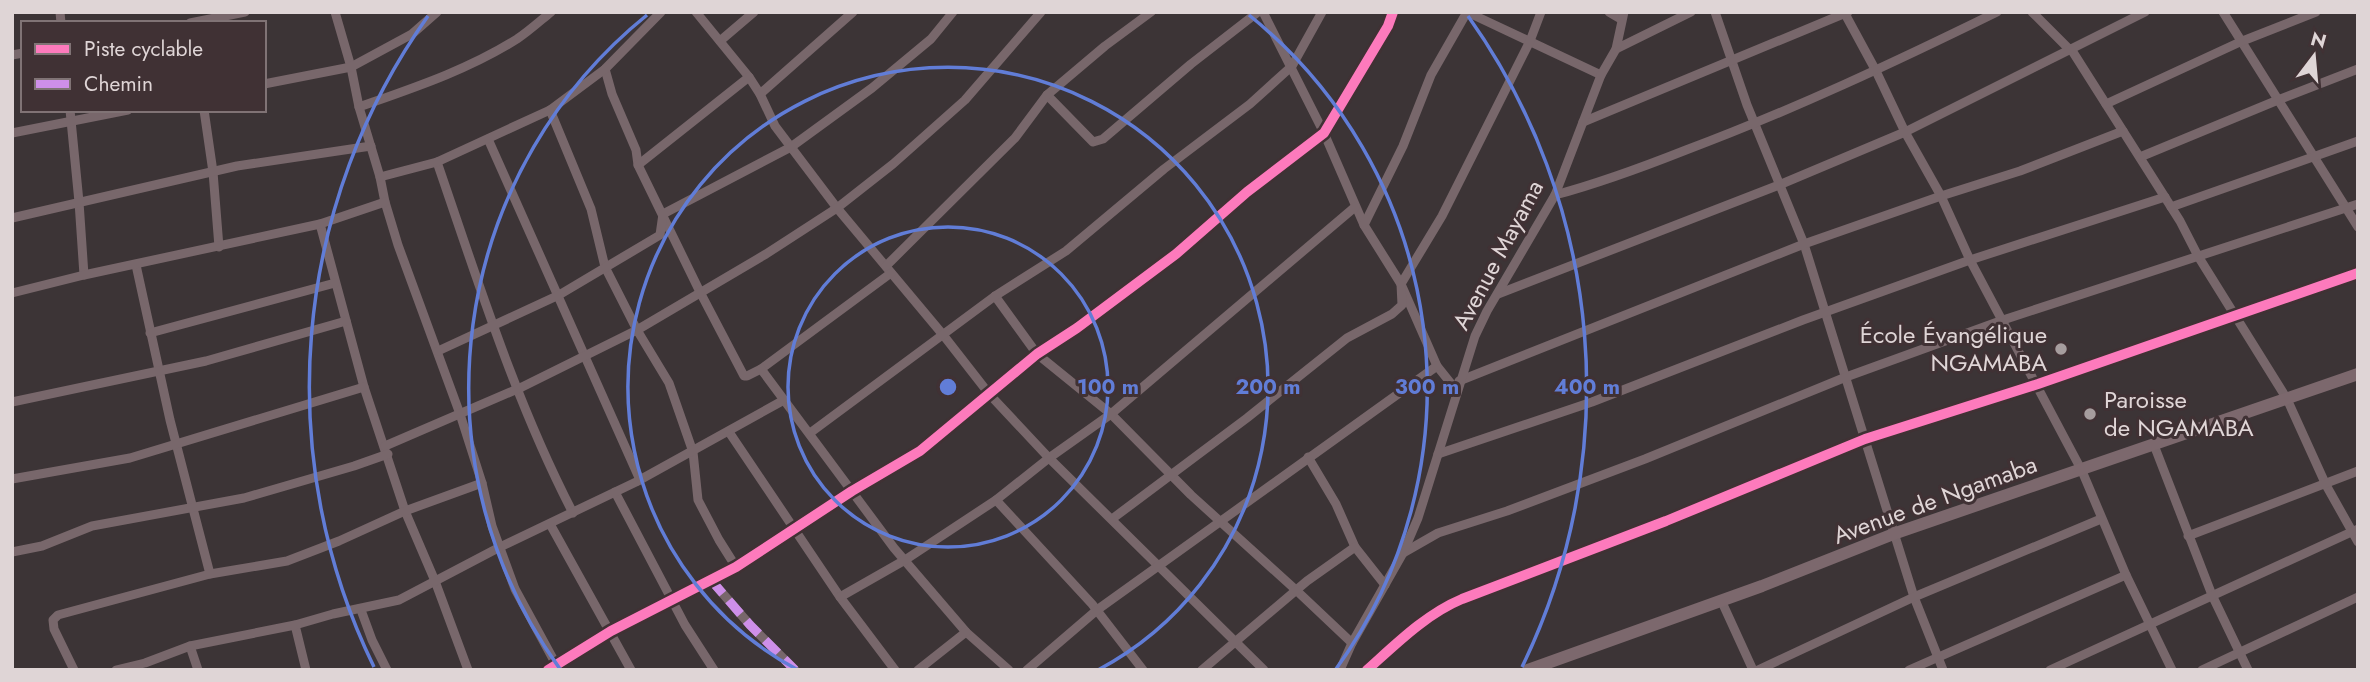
<svg xmlns="http://www.w3.org/2000/svg" width="2370" height="682" viewBox="0 0 2370 682" font-family="Jost,sans-serif">
<style>
.lines{fill:none;stroke-linecap:round;stroke-linejoin:round}
.street{stroke:#78676b;stroke-width:9}
.secondary{stroke:#7c686d;stroke-width:12}
.quiet{stroke:#ce8fe9;stroke-width:9;stroke-dasharray:18 9;stroke-linecap:butt}
.cycleway-casing{stroke:#403134;stroke-width:15}
.cycleway{stroke:#fd7abc;stroke-width:10}
.ring{fill:none;stroke:#617dd7;stroke-width:3.5}
.poi-dot{fill:#a69d9e;stroke:#403134;stroke-width:2.5}
.labels{text-anchor:middle;stroke-width:6;stroke-linejoin:round;paint-order:stroke}
.street-label{font-size:24px;fill:#dfd5d6;stroke:#403134}
.poi-label{font-size:24px;fill:#dfd5d6;stroke:#403134;text-anchor:end}
.centre{fill:#617dd7;stroke:#403134;stroke-width:3.5}
.ring-label{font-size:21px;text-anchor:middle;font-weight:bold;fill:#617dd7;stroke:#403134;stroke-width:6;stroke-linejoin:round;paint-order:stroke}
</style>
<rect width="100%" height="100%" fill="#3c3436"/>
<g class="lines">
<!-- street -->
<g class="street">
<polyline points="60,12 61,23"/>
<polyline points="335,12 351,67 359,107 380,177 385,202 398,245 460,414 482,483 492,526 515,589 558,668"/>
<polyline points="696,12 749,77 760,94 775,126 837,208 944,336 990,395 1049,458 1264,670"/>
<polyline points="1263,12 1324,133 1364,225 1401,284 1437,366 1457,391"/>
<polyline points="1467,12 1601,75"/>
<polyline points="1609,12 1621,19"/>
<polyline points="1715,12 1747,105 1804,244 1914,597 1943,670"/>
<polyline points="1844,12 1876,71 1905,132 1941,196 1970,260 2082,471 2126,575 2172,670"/>
<polyline points="2032,12 2070,50"/>
<polyline points="2223,12 2358,227"/>
<polyline points="190,23 245,12"/>
<polyline points="720,41 754,12"/>
<polyline points="1616,49 1691,12"/>
<polyline points="2071,49 2180,221 2198,256 2287,399 2326,485 2358,542"/>
<polyline points="12,55 23,53"/>
<polyline points="605,69 612,94 636,150 638,165 700,292 744,376 747,376 761,369 891,273"/>
<polyline points="264,84 351,67 412,34 437,12"/>
<polyline points="760,94 853,12"/>
<polyline points="1047,95 1093,142 1103,139 1191,64 1258,12"/>
<polyline points="2106,104 2240,42 2316,12"/>
<path d="M359,107C413,88 468,70 517,39C529,31 540,21 551,12"/>
<polyline points="70,110 79,202 84,275"/>
<polyline points="204,110 213,172 219,247"/>
<polyline points="550,110 591,209 605,267 637,330 669,383 693,452 698,500 719,540 736,567"/>
<polyline points="1583,122 1848,12"/>
<polyline points="12,133 128,110"/>
<polyline points="488,139 640,480"/>
<polyline points="2140,157 2278,100 2358,69"/>
<path d="M437,162C478,281 515,401 573,513"/>
<polyline points="638,165 749,77"/>
<polyline points="380,177 437,162 550,110 605,69 661,12"/>
<path d="M1555,195C1600,183 1643,167 1686,150C1793,110 1895,62 1997,12"/>
<polyline points="2171,207 2358,141"/>
<polyline points="12,218 237,166 371,146"/>
<polyline points="320,224 364,387 405,511 435,581 468,670"/>
<polyline points="1364,225 1403,146 1431,75 1467,12"/>
<polyline points="136,265 170,420 210,574"/>
<polyline points="886,266 1015,138 1047,95 1105,46 1151,12"/>
<polyline points="12,293 84,275 320,224 385,202"/>
<polyline points="1498,294 1779,185 1905,132 2145,12"/>
<polyline points="995,296 1037,354 1111,414 1191,495 1297,591 1352,643"/>
<polyline points="150,333 335,283"/>
<polyline points="438,351 559,295 660,235 663,214 791,147 872,88 931,39 953,12"/>
<polyline points="761,369 894,548 966,632 1009,670"/>
<polyline points="1459,381 1804,244 1941,196 2020,171 2123,131"/>
<polyline points="12,402 206,361 346,321"/>
<polyline points="729,432 840,597 895,670"/>
<polyline points="810,433 995,296 1066,251 1164,169 1250,104 1292,66 1322,12"/>
<polyline points="2154,445 2212,595 2248,670"/>
<polyline points="385,446 522,387 637,330 766,254 837,208 893,164 965,100 1041,12"/>
<polyline points="1438,454 1592,402 1803,320 1970,260 2165,197"/>
<polyline points="1308,457 1336,504 1355,547 1385,585"/>
<polyline points="12,479 130,458 364,387"/>
<polyline points="615,492 685,625 714,670"/>
<polyline points="996,500 1092,604 1143,670"/>
<polyline points="1112,519 1247,418 1347,338 1392,314 1402,305 1401,284 1442,216 1530,41 1541,12"/>
<polyline points="550,524 631,670"/>
<polyline points="2188,536 2358,471"/>
<polyline points="12,552 42,546 92,526 244,498 354,466 388,454"/>
<polyline points="1403,553 1438,533 1507,511 1645,459 1846,377 2003,320 2358,204"/>
<polyline points="711,580 750,625 795,670"/>
<polyline points="840,597 905,560 996,500 1049,458 1111,414 1355,207"/>
<polyline points="1721,600 1753,670"/>
<polyline points="361,610 372,640 387,670"/>
<polyline points="295,625 306,670"/>
<polyline points="190,646 198,670"/>
<polyline points="74,670 54,629 53,620 58,615 210,574 287,561 339,541 405,511 482,483"/>
<polyline points="116,670 145,663 190,646 295,625 333,614 399,600 500,547 636,482 784,400"/>
<polyline points="548,670 611,631 736,567 852,491 920,451 1037,354 1077,328 1176,254 1247,192 1324,133 1388,26 1393,12"/>
<polyline points="918,670 966,632"/>
<polyline points="1027,670 1097,610 1437,366"/>
<polyline points="1202,670 1307,581 1355,547"/>
<polyline points="1340,670 1352,643 1403,553 1418,518 1475,336 1487,311 1555,195 1601,75 1616,49 1624,12"/>
<path d="M1367,670C1396,644 1426,614 1462,599L1666,521L1865,439L2038,384L2358,273"/>
<polyline points="1758,670 1914,597 2101,519"/>
<polyline points="1909,670 2126,575"/>
<polyline points="2050,670 2358,529"/>
<polyline points="2202,670 2358,597"/>
</g>
<!-- secondary -->
<polyline class="secondary" points="1528,670 1762,586 1896,533 2358,374"/>
<!-- quiet -->
<polyline class="quiet" points="711,580 750,625 795,670"/>
<defs>
<g id="cycleway">
<polyline points="548,670 611,631 736,567 852,491 920,451 1037,354 1077,328 1176,254 1247,192 1324,133 1388,26 1393,12"/>
<path d="M1367,670C1396,644 1426,614 1462,599L1666,521L1865,439L2038,384L2358,273"/>
</g>
</defs>
<!-- cycleway casing -->
<use href="#cycleway" class="cycleway-casing"/>
<!-- cycleway -->
<use href="#cycleway" class="cycleway"/>
</g>
<!-- distance rings -->
<g class="ring">
<circle cx="948" cy="387" r="160"/>
<path d="M798 670A320 320 0 1 1 1098 670"/>
<path d="M560 669A479 479 0 0 1 647 15M1249 15A479 479 0 0 1 1336 669"/>
<path d="M374 667A639 639 0 0 1 428 16M1468 16A639 639 0 0 1 1522 667"/>
</g>
<!-- markers -->
<g class="poi-dot">
<circle cx="2061" cy="349" r="7"/>
<circle cx="2090" cy="414" r="7"/>
</g>
<g class="labels">
<!-- street labels -->
<g class="street-label">
<text transform="translate(1498 255) rotate(-62)" y="8">Avenue Mayama</text>
<text transform="translate(1935 500) rotate(-20)" y="8">Avenue de Ngamaba</text>
</g>
<!-- poi labels -->
<g class="poi-label">
<text x="2047" y="343">École Évangélique<tspan x="2047" dy="28">NGAMABA</tspan></text>
<text x="2104" y="408" text-anchor="start">Paroisse<tspan x="2104" dy="28">de NGAMABA</tspan></text>
</g>
</g>
<circle cx="948" cy="387" r="10" class="centre"/>
<g class="ring-label">
<text x="1108" y="394">100 m</text>
<text x="1268" y="394">200 m</text>
<text x="1427" y="394">300 m</text>
<text x="1587" y="394">400 m</text>
</g>
<!-- border -->
<rect width="2370" height="682" fill="none" stroke="#dfd5d6" stroke-width="28"/>
<!-- legend -->
<rect x="21" y="21" width="245" height="91" fill="#403134" stroke="#807375" stroke-width="2"/>
<rect x="35" y="44" width="35" height="10" fill="#fd7abc" stroke="#807375" stroke-width="2"/>
<text x="84" y="56" font-size="21" fill="#dfd5d6">Piste cyclable</text>
<rect x="35" y="79" width="35" height="10" fill="#ce8fe9" stroke="#807375" stroke-width="2"/>
<text x="84" y="91" font-size="21" fill="#dfd5d6">Chemin</text>
<!-- north arrow -->
<g transform="translate(2314 56) rotate(16)" stroke="#403134" stroke-width="5" paint-order="stroke">
<path d="M0-5L12 26L0 18L-12 26Z" fill="#dfd5d6"/>
<text y="-10" font-size="19" font-weight="bold" text-anchor="middle" fill="#dfd5d6">N</text>
</g>
</svg>
